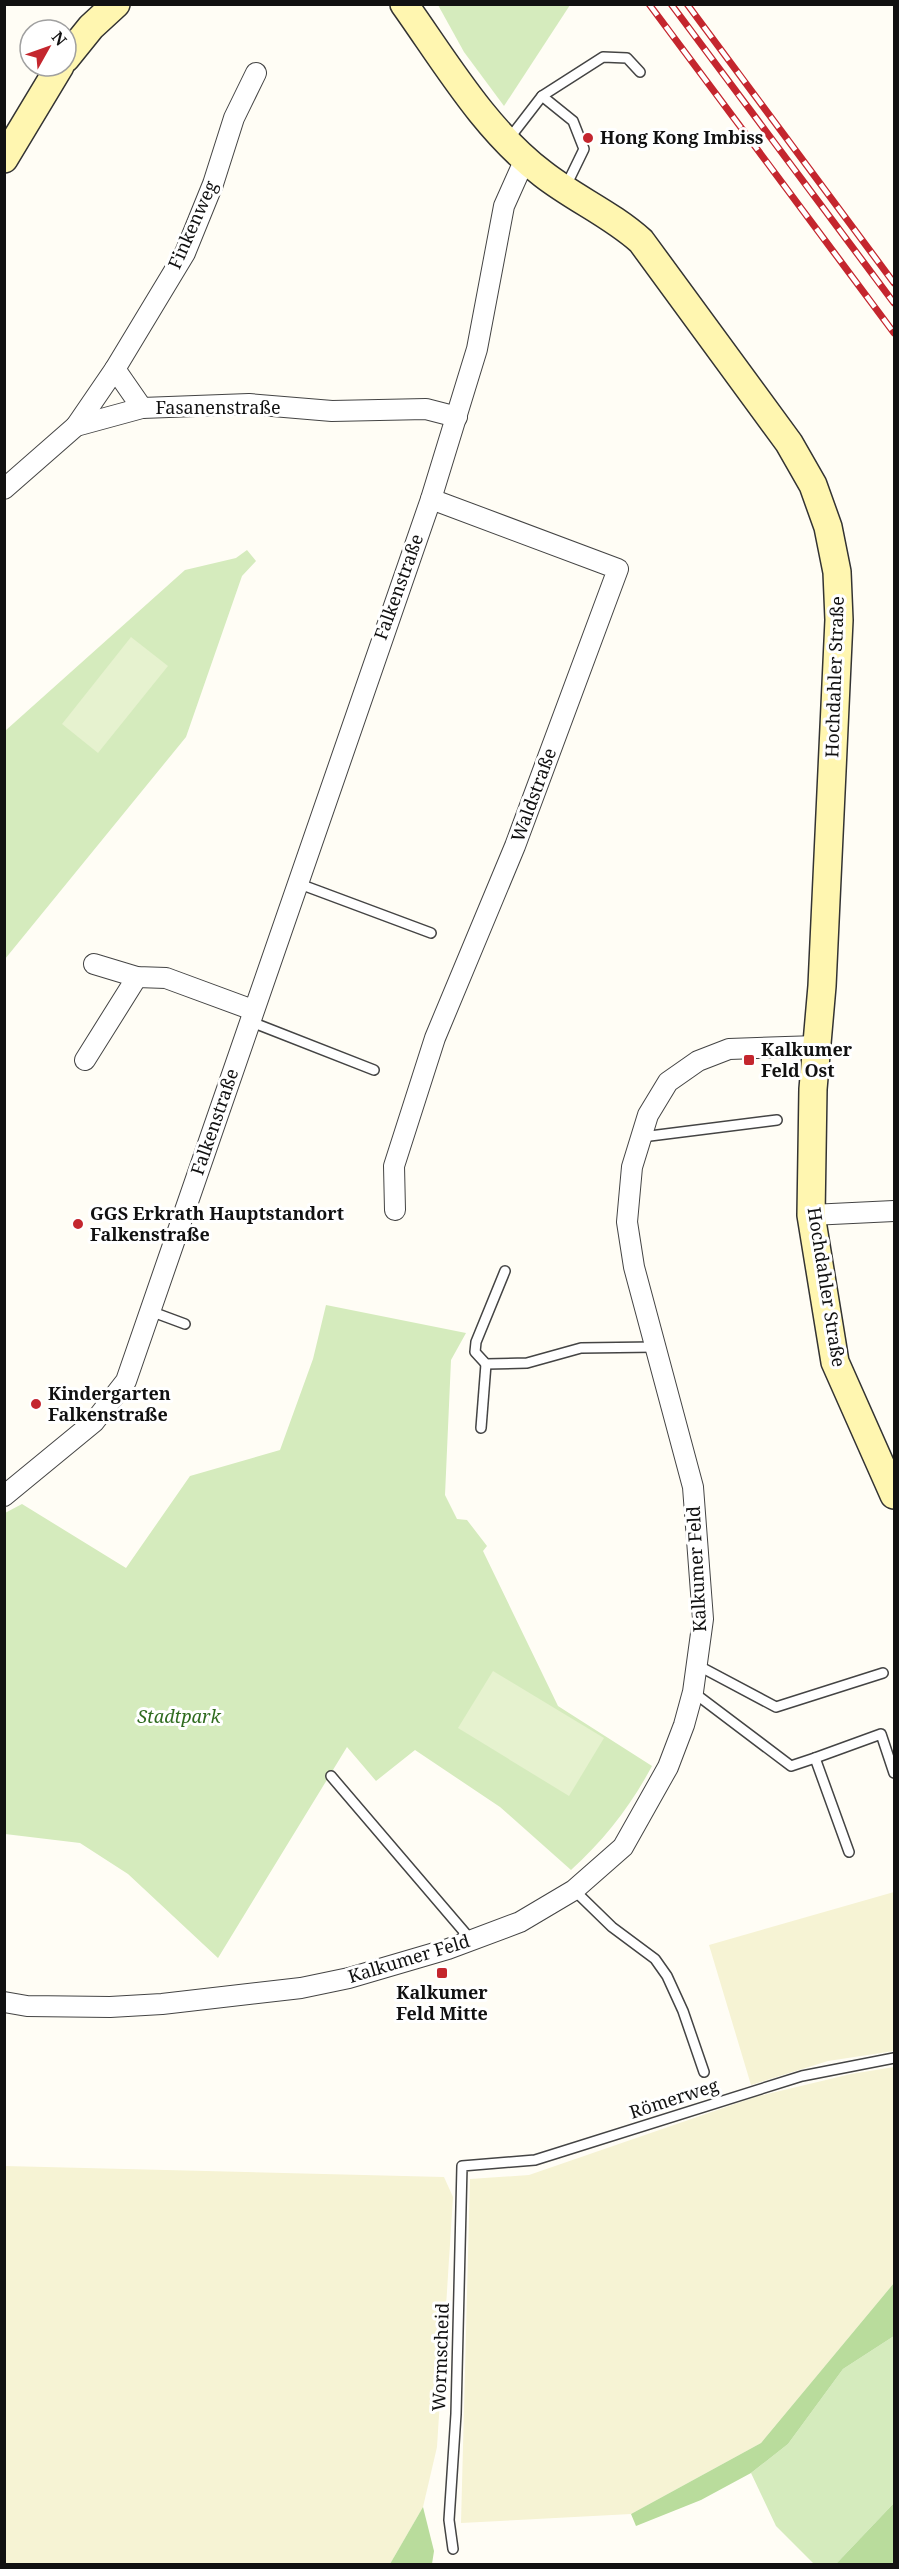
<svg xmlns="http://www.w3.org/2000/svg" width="899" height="2569" viewBox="0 0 899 2569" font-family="'Noto Serif',serif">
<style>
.farmland{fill:#f6f3d4}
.green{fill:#d5ebbd}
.forest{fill:#b9dc9c}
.pitch{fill:#e6f2cf}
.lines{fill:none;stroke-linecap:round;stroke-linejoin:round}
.lane-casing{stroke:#444;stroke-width:12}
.street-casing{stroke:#444;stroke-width:22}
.secondary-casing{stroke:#333;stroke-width:30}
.lane{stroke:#fff;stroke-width:9}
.street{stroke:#fff;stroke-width:20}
.secondary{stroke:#fff6b0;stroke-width:27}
.rail-casing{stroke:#c4262e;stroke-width:7}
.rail{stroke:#fff;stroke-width:4.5;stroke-dasharray:14;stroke-linecap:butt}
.poi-dot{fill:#c4262e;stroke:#fff;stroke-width:2}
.labels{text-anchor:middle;stroke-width:6;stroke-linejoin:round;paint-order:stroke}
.poi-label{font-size:18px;font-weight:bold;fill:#111;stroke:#fff;text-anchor:start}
.street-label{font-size:18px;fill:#111;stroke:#fff}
.park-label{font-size:18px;font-style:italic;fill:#2f6b1f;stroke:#fff}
</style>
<rect width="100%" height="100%" fill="#fffdf5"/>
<!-- farmland -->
<g class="farmland">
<polygon points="894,1892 894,2051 828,2061 751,2085 709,1945"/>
<polygon points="894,2067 894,2283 761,2443 631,2514 461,2523 470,2179 529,2175 755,2097 851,2074"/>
<polygon points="5,2166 444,2177 453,2197 437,2447 423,2507 390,2564 5,2564"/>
</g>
<!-- green -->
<g class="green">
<polygon points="438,5 570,5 504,106 464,52"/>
<polygon points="247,550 256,561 242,576 186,737 5,959 5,731 185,570 236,558"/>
<path d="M326,1305L466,1333L451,1360L445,1495L457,1519L467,1520L487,1546L483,1551L558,1706L652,1766C630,1807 605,1839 571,1870L500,1807L415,1750L376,1781L347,1747L218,1958L128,1874L80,1843L5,1834V1513L22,1504L126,1568L190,1476L280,1450L313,1359Z"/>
<polygon points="894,2336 894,2503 836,2564 814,2564 776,2526 751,2473 788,2444 843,2369"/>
</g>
<!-- forest -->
<g class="forest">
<polygon points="894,2283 894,2336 843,2369 788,2444 751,2473 701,2500 636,2526 631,2514 761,2443"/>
<polygon points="894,2503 894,2564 836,2564"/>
<polygon points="423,2507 434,2551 432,2564 390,2564"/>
</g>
<!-- pitch -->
<g class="pitch">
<polygon points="131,637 168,666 98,753 62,724"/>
<polygon points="493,1671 604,1738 569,1796 458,1728"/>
</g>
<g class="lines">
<defs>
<g id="lane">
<polyline points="542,96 573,121 584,149 566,186"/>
<polyline points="508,140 542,96 603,57 627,58 640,72"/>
<polyline points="297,883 431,933"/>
<polyline points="249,1021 374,1070"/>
<polyline points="642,1137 777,1120"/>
<polyline points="505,1271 476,1342 475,1352 486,1364 527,1363 581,1348 655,1347"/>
<polyline points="150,1311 185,1324"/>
<polyline points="481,1428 486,1364"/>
<polyline points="697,1665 776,1707 883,1673"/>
<polyline points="693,1692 791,1766 815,1758"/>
<polyline points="331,1776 472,1941"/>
<polyline points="849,1852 815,1758 881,1734 894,1773"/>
<polyline points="574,1890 612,1927 655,1959 667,1976 683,2011 704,2072"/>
<polyline points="453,2549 449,2520 456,2414 462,2166 535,2160 802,2076 894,2058"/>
</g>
<g id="street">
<polyline points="115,369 142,408"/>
<polyline points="76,426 115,369 185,253 213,184 234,118 256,73"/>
<polyline points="4,489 76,426 142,408 249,404 332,411 426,409 457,417"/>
<polyline points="94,964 137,977 166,978 253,1010"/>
<polyline points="85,1060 137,977"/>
<polyline points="395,1210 394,1166 435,1038 515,846 618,569 431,499"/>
<polyline points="811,1215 894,1211"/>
<polyline points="4,1496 94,1422 126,1381 431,499 477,349 504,206 525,159"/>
<polyline points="4,2002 27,2006 110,2007 162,2004 301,1988 349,1978 448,1949 520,1922 574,1890 623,1847 668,1767 684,1725 693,1692 703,1619 693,1487 634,1267 627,1222 632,1167 648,1115 668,1082 698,1061 729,1049 817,1046"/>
</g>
<g id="secondary">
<path d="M404,4C446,63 485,130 543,174C575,199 611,214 641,241L789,443L813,485L828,527L837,572L839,620L822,986L813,1089L811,1215L835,1362L894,1495"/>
<polyline points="66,58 91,27 116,4"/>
<polyline points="4,159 60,66"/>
</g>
</defs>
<!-- lane casing -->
<use href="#lane" class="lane-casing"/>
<!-- street casing -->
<use href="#street" class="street-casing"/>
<!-- secondary casing -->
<use href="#secondary" class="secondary-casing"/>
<!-- lane -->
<use href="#lane" class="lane"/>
<!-- street -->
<use href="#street" class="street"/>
<!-- secondary -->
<use href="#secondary" class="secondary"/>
<defs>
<g id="rail">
<polyline points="649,4 894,333"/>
<polyline points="671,4 894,303"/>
<polyline points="687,4 894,283"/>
</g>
</defs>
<!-- rail casing -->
<use href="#rail" class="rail-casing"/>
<!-- rail -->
<use href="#rail" class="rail"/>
</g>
<!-- markers -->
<g class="poi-dot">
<circle cx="588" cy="138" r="6"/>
<rect x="743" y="1054" width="12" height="12" rx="3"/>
<circle cx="78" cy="1224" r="6"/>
<circle cx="36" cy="1404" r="6"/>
<rect x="436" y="1967" width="12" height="12" rx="3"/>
</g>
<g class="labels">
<!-- poi labels -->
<g class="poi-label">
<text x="600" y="144">Hong Kong Imbiss</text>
<text x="761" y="1056">Kalkumer<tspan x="761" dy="21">Feld Ost</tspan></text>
<text x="90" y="1220">GGS Erkrath Hauptstandort<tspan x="90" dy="21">Falkenstraße</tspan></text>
<text x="48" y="1400">Kindergarten<tspan x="48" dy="21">Falkenstraße</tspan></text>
<text x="442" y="1999" text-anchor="middle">Kalkumer<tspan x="442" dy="21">Feld Mitte</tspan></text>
</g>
<!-- street labels -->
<g class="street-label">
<text transform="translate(193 225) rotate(-66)" y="6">Finkenweg</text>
<text x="218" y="414">Fasanenstraße</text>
<text transform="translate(399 587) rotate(-70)" y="6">Falkenstraße</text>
<text transform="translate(835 677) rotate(-88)" y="6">Hochdahler Straße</text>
<text transform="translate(534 795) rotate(-70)" y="6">Waldstraße</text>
<text transform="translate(215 1122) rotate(-71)" y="6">Falkenstraße</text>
<text transform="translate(826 1287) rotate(81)" y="6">Hochdahler Straße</text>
<text transform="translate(697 1569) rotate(-93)" y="6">Kalkumer Feld</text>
<text transform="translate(409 1959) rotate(-17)" y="6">Kalkumer Feld</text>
<text transform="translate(674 2099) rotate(-18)" y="6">Römerweg</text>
<text transform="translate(441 2357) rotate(-88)" y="6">Wormscheid</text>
</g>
<!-- park labels -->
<g class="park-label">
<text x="179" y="1723">Stadtpark</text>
</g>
</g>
<!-- border -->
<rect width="899" height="2569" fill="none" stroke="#111111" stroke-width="12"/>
<!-- north arrow -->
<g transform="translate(48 48) rotate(50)"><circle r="28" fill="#ffffff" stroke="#a0a0a0" stroke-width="1.5"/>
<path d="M0-4.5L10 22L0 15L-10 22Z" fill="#c4262e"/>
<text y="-9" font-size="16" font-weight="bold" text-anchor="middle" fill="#111111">N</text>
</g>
</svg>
